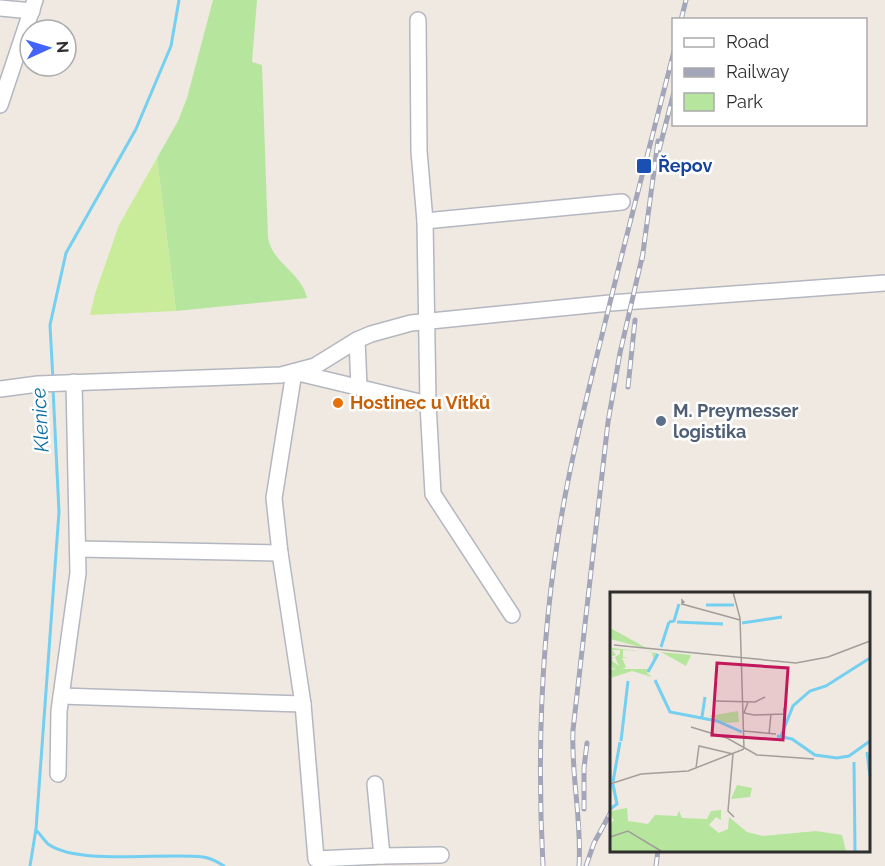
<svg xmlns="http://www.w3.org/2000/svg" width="885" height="866" viewBox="0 0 885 866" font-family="Raleway,sans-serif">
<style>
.green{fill:#b6e59e}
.pitch{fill:#c9ec9a}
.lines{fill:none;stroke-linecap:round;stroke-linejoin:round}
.stream{stroke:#75cff0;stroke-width:3}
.minor-casing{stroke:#b4b7c1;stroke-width:18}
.minor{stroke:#fff;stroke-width:15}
.rail-casing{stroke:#a3a6b8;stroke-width:5}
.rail{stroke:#fff;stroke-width:3;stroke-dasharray:9;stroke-linecap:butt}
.transit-dot{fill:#1a4fb4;stroke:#fff;stroke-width:2}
.food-dot{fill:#e8710a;stroke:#fff;stroke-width:2}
.service-dot{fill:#5c6f8a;stroke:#fff;stroke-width:2}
.labels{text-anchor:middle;stroke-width:5;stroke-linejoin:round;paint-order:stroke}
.transit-label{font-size:18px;font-weight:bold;fill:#164399;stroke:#fff;text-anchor:start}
.food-label{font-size:18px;font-weight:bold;fill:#c56008;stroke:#fff;text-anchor:start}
.service-label{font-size:18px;font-weight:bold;fill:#4e5e75;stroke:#fff;text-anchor:start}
.water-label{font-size:20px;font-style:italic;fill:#0d6fa3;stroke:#fff}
.inset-river{fill:none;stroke:#75cff0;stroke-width:3}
.inset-road{fill:none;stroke:#a29e99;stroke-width:1.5}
.view{fill:#c2185b;fill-opacity:0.15;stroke:#c2185b;stroke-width:3}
.inset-edge{fill:none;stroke:#2e2e2e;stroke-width:3}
</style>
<rect width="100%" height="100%" fill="#efe9e1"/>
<!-- green -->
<path class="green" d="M213,0H257L252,62L262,65L268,238C273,264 302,273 307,298L176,311L157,158L178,121L187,98Z"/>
<!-- pitch -->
<polygon class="pitch" points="157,158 176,311 90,315 95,294 119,225"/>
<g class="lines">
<!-- stream -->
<g class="stream">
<polyline points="53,380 50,325 66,253 136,129 171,46 179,0"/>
<path d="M36,830C40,834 44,840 48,844C79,866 163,852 203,857C210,858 218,862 224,866"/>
<polyline points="30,866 36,829 59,512 53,389"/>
</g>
<defs>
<g id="minor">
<polyline points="0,8 32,11"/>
<polyline points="418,20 419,151 425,221 428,404 433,494 512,615"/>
<polyline points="0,105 35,0"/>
<polyline points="425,221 622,202"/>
<polyline points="357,340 359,387"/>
<polyline points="0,389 38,384 281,375 315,366 357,340 371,334 411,323 610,303 885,283"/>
<polyline points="78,549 280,553"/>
<polyline points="61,696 303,704"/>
<polyline points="58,774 59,711 78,573 74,382"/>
<polyline points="375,784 382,856 441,855"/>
<polyline points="382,856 316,859 303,704 280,553 274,498 294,372 428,404"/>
</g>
</defs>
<!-- minor casing -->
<use href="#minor" class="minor-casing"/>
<!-- minor -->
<use href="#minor" class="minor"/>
<defs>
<g id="rail">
<polyline points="681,20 686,0"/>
<polyline points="659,150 674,92"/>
<polyline points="642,260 658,141"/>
<polyline points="628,387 635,320"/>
<polyline points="584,809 584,768 587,743"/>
<path d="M543,866C537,754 541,642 559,531C570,461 588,392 605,323C627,232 651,142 674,51"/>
<path d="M579,866C582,821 571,776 573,730L608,422L620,353L643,253"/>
<polyline points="586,866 594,843 612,810"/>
<polyline points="656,866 658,850"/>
</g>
</defs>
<!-- rail casing -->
<use href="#rail" class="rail-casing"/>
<!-- rail -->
<use href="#rail" class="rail"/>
</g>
<!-- markers -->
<rect class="transit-dot" x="636" y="158" width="16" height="16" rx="3"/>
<circle class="food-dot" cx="338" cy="403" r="6"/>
<circle class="service-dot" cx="661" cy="421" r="6"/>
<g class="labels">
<!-- transit labels -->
<g class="transit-label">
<text x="658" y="172">Řepov</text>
</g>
<!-- food labels -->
<g class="food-label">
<text x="350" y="409">Hostinec u Vítků</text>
</g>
<!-- service labels -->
<g class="service-label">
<text x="673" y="417">M. Preymesser<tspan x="673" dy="21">logistika</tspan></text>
</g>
<!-- water labels -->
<g class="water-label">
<text transform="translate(40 420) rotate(-93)" y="7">Klenice</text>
</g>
</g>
<!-- overview -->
<g transform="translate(610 592)">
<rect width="260" height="260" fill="#efe9e1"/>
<path d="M0,36L13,43L38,57L0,47ZM2,56L47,61L37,81L42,85L22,79L0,86V78L6,77L2,76V74H1V66L4,65L1,68L9,74L5,65L10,62V58H2L6,63L2,64ZM13,58L42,60L44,70L39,77H13L16,75L12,66H19L13,65ZM51,60L81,63L76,74ZM128,119L129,130L116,131L99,124ZM4,193L7,213L1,219L17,216L18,229L38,232L45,223L67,224L69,219L72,226L97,227L101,219L111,218V228L106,225L99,233L109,241L118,237L119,225L137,240L153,244L206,239L232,243L236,259H0V233L4,228L0,223V217L6,212L1,194ZM127,193L142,196L140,205L121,207Z" fill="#b6e59e" fill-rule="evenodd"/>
<path class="inset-river" d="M96,13H124M59,30L64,29L69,12M67,30L113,32M132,31L172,25M51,55L59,30M38,80L48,62M45,88L60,120L107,129L132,140M92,125L95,105M167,144L182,147L205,163L227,166L239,164L260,149M171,144L183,114L200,99L216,94L260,66M11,149L18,89M257,160L260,184M244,170L245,259M3,190L10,150M0,217L7,212L3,192"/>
<path class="inset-road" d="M123,0L130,26L134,157M72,12V8L74,10L72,12L130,28M4,53L186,71L218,65L260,49M106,109L145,110L155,105M138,110L134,121L144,123L174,122V116M81,135L117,146L147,163L204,167M134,139L166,142M159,142L161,122M123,162L118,219L124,225M86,176L89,154L123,162M0,192L31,182L78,179L134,157M0,245L18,239L51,259"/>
<path class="view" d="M107,71L178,76L173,148L102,143Z"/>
<rect width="260" height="260" class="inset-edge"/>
</g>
<!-- legend -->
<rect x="672" y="18" width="195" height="108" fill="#ffffff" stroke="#ababab" stroke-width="1.5"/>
<rect x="684" y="38" width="30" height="9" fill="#ffffff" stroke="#ababab" stroke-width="1.5"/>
<text x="726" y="48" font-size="18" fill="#2e2e2e">Road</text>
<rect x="684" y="68" width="30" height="9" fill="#a3a6b8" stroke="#ababab" stroke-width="1.5"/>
<text x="726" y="78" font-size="18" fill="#2e2e2e">Railway</text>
<rect x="684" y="93" width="30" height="18" fill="#b6e59e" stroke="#ababab" stroke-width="1.5"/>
<text x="726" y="108" font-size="18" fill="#2e2e2e">Park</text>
<!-- north arrow -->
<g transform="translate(48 48) rotate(86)"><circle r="28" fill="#ffffff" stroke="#ababab" stroke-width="1.5"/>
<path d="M0-4.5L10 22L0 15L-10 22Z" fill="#4264fb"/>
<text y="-9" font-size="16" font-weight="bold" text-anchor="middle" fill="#2e2e2e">N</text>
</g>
</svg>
